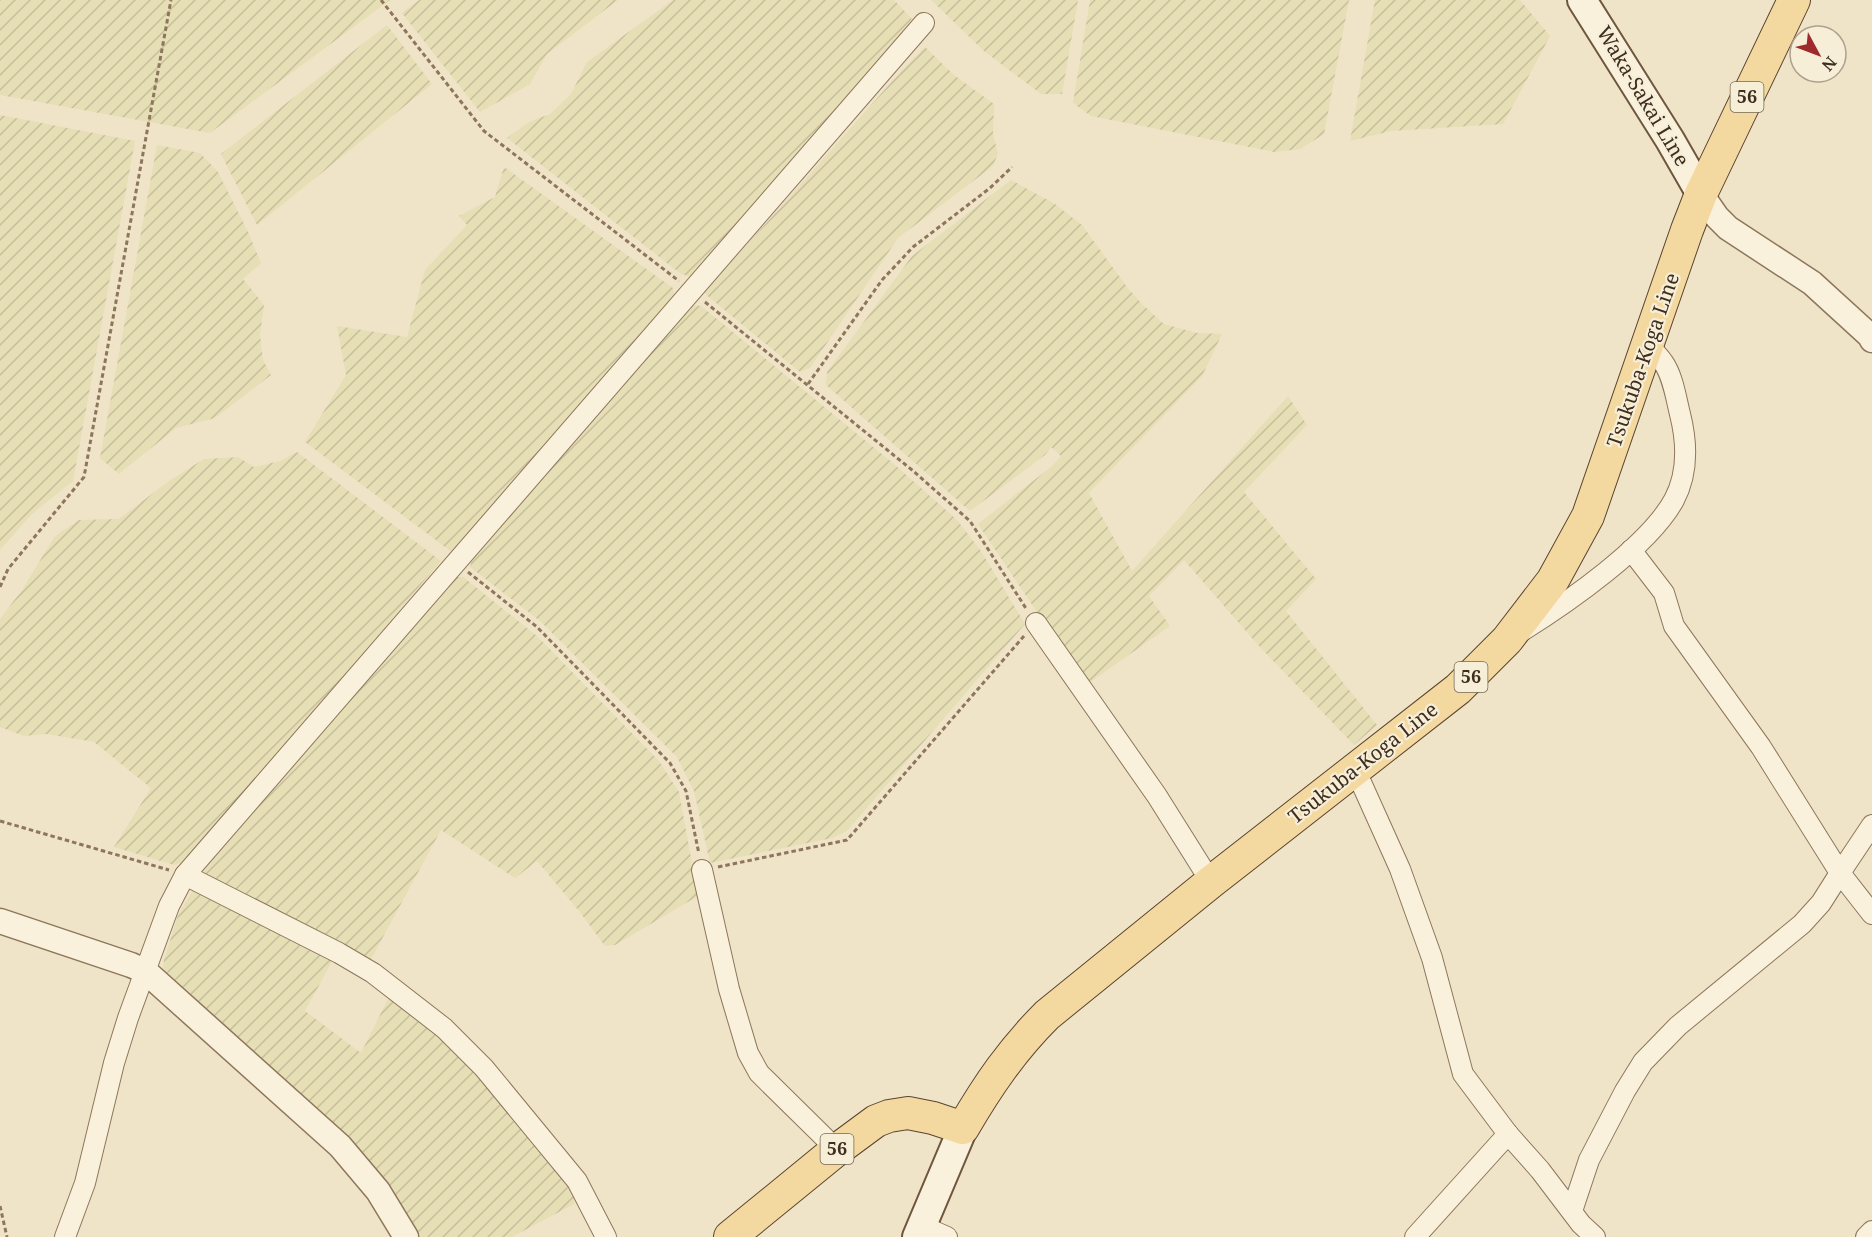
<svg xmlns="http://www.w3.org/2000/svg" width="1872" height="1237" viewBox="0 0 1872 1237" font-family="'Noto Serif',serif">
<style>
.farmland{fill:url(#farmland-furrows)}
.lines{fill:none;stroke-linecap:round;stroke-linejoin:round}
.minor-casing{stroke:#8d765c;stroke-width:22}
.tertiary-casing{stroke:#8d765c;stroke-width:27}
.secondary-casing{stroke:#6f573f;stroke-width:32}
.primary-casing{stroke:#5b4430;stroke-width:34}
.path{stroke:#8d765c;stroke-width:3;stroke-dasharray:4.5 3;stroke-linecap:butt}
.minor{stroke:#faf1dc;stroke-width:20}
.tertiary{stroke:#faf1dc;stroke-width:24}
.secondary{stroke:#faf1dc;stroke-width:28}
.primary{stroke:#f3d9a0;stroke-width:32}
.labels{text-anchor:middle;stroke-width:4.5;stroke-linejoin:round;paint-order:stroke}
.shield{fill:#f7eed8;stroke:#756857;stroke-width:1.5}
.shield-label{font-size:18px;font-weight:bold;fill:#3d2e20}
.street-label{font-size:20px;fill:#3d2e20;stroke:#f7eed8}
</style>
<defs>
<pattern id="farmland-furrows" width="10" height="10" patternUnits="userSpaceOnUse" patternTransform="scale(1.5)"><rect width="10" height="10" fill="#e6deb5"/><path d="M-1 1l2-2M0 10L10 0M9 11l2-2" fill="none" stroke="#c6bf9b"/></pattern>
</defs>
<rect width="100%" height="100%" fill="#f0e4c8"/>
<!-- farmland -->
<g class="farmland">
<polygon points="0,0 390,0 210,133 0,95"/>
<polygon points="419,0 618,0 547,54 530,84 480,112 402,13"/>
<polygon points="673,0 894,0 912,19 692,277 681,274 507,138 529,122 550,114 571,94 587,62"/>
<polygon points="931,0 1078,0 1062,94 1041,94 984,51"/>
<polygon points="1090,0 1349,0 1324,134 1300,149 1274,152 1091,116 1073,103"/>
<polygon points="1375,0 1520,0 1550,36 1503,124 1391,131 1350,141"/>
<polygon points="387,25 432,84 257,225 221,154"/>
<polygon points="925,47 954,75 994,104 993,135 998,153 993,166 898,238 810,368 800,372 704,293 903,69"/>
<polygon points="0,115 135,141 73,481 32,514 0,550"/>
<polygon points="157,145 200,153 218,172 248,232 261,263 243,279 264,305 260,335 263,360 271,375 215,418 176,428 119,474 100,458"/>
<polygon points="504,167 673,288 674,297 453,553 305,442 346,375 337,326 407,337 425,270 467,225 459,216 495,197"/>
<polygon points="1011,180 1055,204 1082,225 1127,287 1142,304 1164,324 1197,333 1222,334 1202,376 1089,493 1132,571 1288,396 1307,425 1244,492 1316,579 1286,611 1377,725 1354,745 1258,645 1184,560 1149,596 1170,626 1086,685 978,524 1051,467 1061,456 1051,447 1045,455 970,511 826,385 827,372 912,256"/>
<polygon points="692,305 701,306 894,464 957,520 981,551 1025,624 847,831 832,838 710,863 694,791 677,757 540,621 470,567 472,559"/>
<polygon points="297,452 441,561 186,861 174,865 114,847 151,788 94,742 47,734 24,736 0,727 0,619 22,590 55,536 79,520 119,519 169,481 204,459 238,457 254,467 280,461"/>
<polygon points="456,577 463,577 537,636 659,761 679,792 698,896 615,945 605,946 579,911 537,861 515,878 441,830 370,961 205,877 204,870"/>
<polygon points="194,888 334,958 305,1011 361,1053 389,997 437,1033 473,1064 552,1161 574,1193 574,1204 512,1237 420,1237 399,1201 371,1163 346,1135 163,969 164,960 178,915"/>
</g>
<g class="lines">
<defs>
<g id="minor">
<polyline points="1631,550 1664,593 1674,626 1761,747 1840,873 1872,825"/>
<polyline points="1036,623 1157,796 1211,882"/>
<path d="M1522,631C1567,603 1649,546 1674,500C1688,474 1687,442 1680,414C1676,398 1673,376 1663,362C1659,356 1653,350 1648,345"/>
<polyline points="1355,769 1400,869 1432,958 1463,1074 1508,1134"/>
<polyline points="702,870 729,989 748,1053 759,1073 825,1138 834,1152"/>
<polyline points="185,875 339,953 373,973 444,1028 484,1068 577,1181 606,1237"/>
<polyline points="1572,1211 1589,1160 1625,1091 1643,1062 1678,1026 1802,924 1821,903 1840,873 1872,914"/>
<polyline points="922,1226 947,1237"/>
<polyline points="65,1237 85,1183 114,1063 128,1018 169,906 185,875 924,23"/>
<polyline points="1415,1237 1508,1134 1540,1170 1581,1224 1595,1237"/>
<polyline points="1866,1237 1872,1231"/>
</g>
<g id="tertiary">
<polyline points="1701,194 1717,217 1728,228 1812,283 1870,336 1872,340"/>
<polyline points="0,921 131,965 145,971 340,1146 378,1191 406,1237"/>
</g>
<g id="secondary">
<polyline points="1582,0 1670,140 1701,194"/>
<polyline points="917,1237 963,1128"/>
</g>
<path id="primary" d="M730,1237L834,1152L876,1121L889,1116L908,1113L933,1118L963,1128C988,1085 1012,1050 1047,1015L1211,882L1458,689L1507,640L1553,580L1588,516L1687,230L1701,194L1794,0"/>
</defs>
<!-- minor casing -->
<use href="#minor" class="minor-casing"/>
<!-- tertiary casing -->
<use href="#tertiary" class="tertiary-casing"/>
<!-- secondary casing -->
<use href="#secondary" class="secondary-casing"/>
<!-- primary casing -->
<use href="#primary" class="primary-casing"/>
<!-- path -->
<g class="path">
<polyline points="381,0 484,131 679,281"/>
<polyline points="705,302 912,470 970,521 1027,610"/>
<polyline points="808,384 882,280 913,247 990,188 1012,167"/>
<polyline points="468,572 537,627 670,763 686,791 699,854"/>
<polyline points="0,587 8,569 84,477 171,0"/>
<polyline points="0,821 169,870"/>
<polyline points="718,867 847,840 1024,636"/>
<polyline points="0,1206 7,1237"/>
</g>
<!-- minor -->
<use href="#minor" class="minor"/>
<!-- tertiary -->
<use href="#tertiary" class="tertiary"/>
<!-- secondary -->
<use href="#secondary" class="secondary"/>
<!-- primary -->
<use href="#primary" class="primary"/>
</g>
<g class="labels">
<!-- shield labels -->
<g class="shield">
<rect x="1730.5" y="82" width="33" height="30" rx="4.5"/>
<rect x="1454.5" y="662" width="33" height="30" rx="4.5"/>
<rect x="820.5" y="1134" width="33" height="30" rx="4.5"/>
</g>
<g class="shield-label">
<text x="1747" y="103">56</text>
<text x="1471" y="683">56</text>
<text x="837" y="1155">56</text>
</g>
<!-- street labels -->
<g class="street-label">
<text transform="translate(1643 96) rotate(59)" y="7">Waka-Sakai Line</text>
<text transform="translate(1643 360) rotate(-71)" y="7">Tsukuba-Koga Line</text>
<text transform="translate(1363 763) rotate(-38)" y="7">Tsukuba-Koga Line</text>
</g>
</g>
<!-- north arrow -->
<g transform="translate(1818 54) rotate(131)"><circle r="28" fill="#f7eed8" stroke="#ada18e" stroke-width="1.5"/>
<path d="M0-4.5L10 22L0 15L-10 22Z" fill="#9e2a2b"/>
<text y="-9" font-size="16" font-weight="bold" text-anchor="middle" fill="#3d2e20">N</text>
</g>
</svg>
